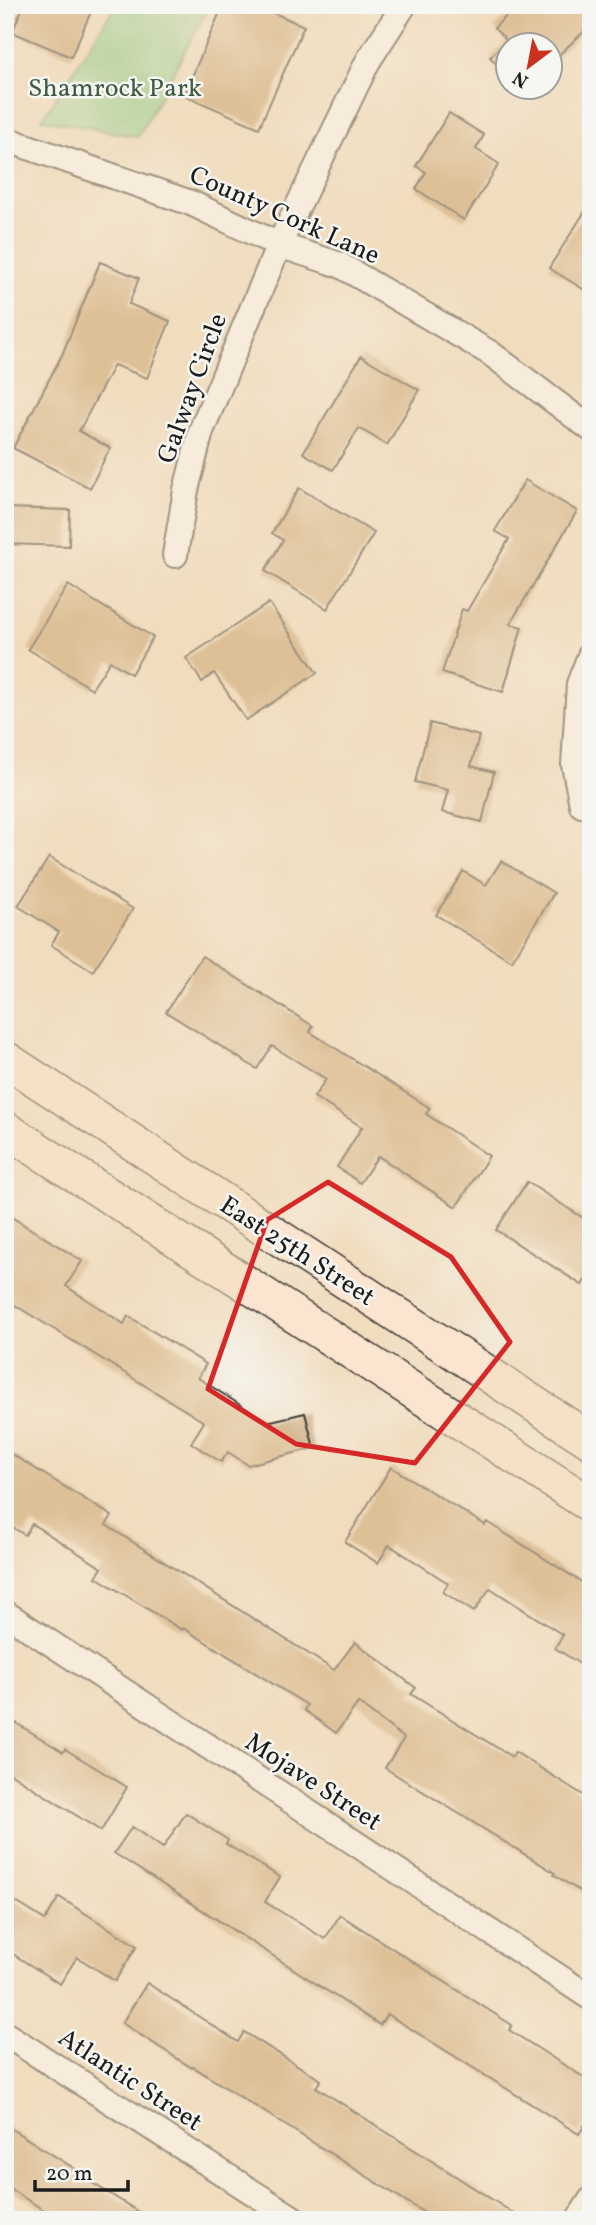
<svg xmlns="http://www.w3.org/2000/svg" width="596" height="2225" viewBox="0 0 596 2225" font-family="Vollkorn,serif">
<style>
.green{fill:#86cf8b;stroke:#517654;stroke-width:2}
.building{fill:#c89e67}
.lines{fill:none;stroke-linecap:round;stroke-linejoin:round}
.street-casing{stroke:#3c3934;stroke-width:28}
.secondary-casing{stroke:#3c3934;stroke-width:38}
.street{stroke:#fff;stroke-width:24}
.secondary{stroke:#fce5d0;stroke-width:35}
.marked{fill:none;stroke:#d62828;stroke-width:5;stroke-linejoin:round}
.labels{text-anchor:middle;stroke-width:5;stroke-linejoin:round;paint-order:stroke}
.park-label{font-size:26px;fill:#415b43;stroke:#f6f6f2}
.street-label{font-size:26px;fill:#1c1c1c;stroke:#f6f6f2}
</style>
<rect width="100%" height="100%" fill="#f6f6f2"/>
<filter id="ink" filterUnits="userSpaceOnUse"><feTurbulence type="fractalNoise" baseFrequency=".0143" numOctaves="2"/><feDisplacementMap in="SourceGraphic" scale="14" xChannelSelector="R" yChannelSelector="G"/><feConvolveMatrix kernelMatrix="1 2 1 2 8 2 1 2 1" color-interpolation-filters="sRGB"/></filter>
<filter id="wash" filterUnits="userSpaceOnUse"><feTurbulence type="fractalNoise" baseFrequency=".00686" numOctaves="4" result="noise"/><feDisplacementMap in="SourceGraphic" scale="28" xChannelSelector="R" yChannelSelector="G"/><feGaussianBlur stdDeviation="1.57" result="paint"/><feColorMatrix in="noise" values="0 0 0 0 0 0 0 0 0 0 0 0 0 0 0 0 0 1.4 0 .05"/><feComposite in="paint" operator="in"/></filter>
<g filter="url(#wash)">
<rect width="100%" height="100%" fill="#f1dcbd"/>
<!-- green -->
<polygon class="green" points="116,5 210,5 138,137 42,119"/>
<g id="blocks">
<!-- building -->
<g class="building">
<polygon points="24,5 94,5 71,57 12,32"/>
<polygon points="223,5 255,5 304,26 259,128 184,95"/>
<polygon points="518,5 591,5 591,25 550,63 550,46 508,46 508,77 490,57 507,41 494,28"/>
<polygon points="449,113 484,135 476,149 499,164 464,220 416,189 426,172 416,166"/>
<polygon points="591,202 591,294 549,268"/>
<polygon points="100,262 139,278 129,304 170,321 147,378 114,365 79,431 110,448 90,488 13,448 62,355"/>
<polygon points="361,356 419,390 387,445 359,428 333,470 303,453"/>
<polygon points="525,480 577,511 510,624 522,627 503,692 442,673 462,609 467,611 509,539 495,531"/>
<polygon points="299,488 374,533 327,609 265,571 283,540 272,533"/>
<polygon points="5,508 70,510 69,546 5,544"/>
<polygon points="68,585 153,637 131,674 110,661 92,689 28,649"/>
<polygon points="269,603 317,673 246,720 214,673 202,682 186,658"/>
<polygon points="430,723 479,736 471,766 494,772 482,822 442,812 448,790 415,782"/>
<polygon points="49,857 133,909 93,971 51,945 59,932 18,906"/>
<polygon points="501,861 554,893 512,961 436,915 463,871 486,885"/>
<polygon points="202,956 313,1026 310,1032 430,1108 426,1114 489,1156 456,1207 378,1156 360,1183 337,1167 362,1127 314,1097 326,1079 272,1046 257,1069 166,1012"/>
<polygon points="527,1182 591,1223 591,1271 582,1285 496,1230"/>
<polygon points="5,1213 82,1261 66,1286 124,1324 128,1316 206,1364 198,1378 267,1422 305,1413 314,1448 248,1465 228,1452 221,1462 191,1443 204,1422 5,1299"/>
<polygon points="5,1450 112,1516 106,1525 334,1670 355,1642 416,1688 411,1694 512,1757 515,1752 591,1800 591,1898 554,1875 555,1873 385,1768 404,1738 358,1703 336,1733 304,1710 307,1705 183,1628 182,1630 96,1577 102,1568 32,1524 25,1535 5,1523"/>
<polygon points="391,1467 485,1525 487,1522 591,1588 591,1671 555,1648 563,1635 490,1588 474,1612 443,1592 448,1583 389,1545 378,1563 345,1542"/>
<polygon points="5,1716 63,1752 65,1749 127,1787 101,1831 5,1770"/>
<polygon points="186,1813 228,1840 226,1844 280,1877 265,1902 325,1939 340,1915 512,2025 509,2030 591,2082 591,2115 579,2134 387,2014 380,2025 114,1853 132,1827 163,1848"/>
<polygon points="5,1895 45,1920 59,1897 137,1946 115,1981 77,1957 60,1984 5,1949"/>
<polygon points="147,1983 238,2042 244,2032 321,2080 316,2087 524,2220 436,2220 193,2067 192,2068 122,2023"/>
<polygon points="5,2125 83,2174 81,2176 152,2220 60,2220 5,2186"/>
</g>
</g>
</g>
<g filter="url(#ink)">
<use href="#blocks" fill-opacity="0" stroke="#3c3934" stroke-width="2"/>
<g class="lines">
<defs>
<g id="street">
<polyline points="5,139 191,203 279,245 340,265 490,353 591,429"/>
<polyline points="175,555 186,490 201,431 279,245 368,61 404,5"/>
<polyline points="582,805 574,765 579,684 591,653"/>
<polyline points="5,1613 591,1998"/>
<polyline points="5,2034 296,2220"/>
<polyline points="578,2220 591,2200"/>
</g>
<g id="secondary">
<polyline points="5,1059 591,1441"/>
<polyline points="5,1129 591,1505"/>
</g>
</defs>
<!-- street casing -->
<use href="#street" class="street-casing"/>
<!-- secondary casing -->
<use href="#secondary" class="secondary-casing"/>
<!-- street -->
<use href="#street" class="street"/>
<!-- secondary -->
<use href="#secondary" class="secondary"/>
</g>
</g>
<!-- marked area -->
<path d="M0 0H596V2225H0ZM328,1182L451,1257L510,1342L415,1463L296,1444L208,1389L267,1220Z" fill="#f1dcbd" fill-opacity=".55" fill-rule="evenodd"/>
<path class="marked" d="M328,1182L451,1257L510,1342L415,1463L296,1444L208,1389L267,1220Z"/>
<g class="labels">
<!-- park labels -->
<g class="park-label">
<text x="115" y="96">Shamrock Park</text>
</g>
<!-- street labels -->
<g class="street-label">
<text transform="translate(285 214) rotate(24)" y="9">County Cork Lane</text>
<text transform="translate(191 388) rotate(-70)" y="9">Galway Circle</text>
<text transform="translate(298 1250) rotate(33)" y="9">East 25th Street</text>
<text transform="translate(314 1781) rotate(33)" y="9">Mojave Street</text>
<text transform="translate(131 2079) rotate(33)" y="9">Atlantic Street</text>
</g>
</g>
<!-- margin -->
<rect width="596" height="2225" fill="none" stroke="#f6f6f2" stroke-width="28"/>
<!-- north arrow -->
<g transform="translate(529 66) rotate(212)"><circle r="33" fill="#f6f6f2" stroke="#9f9f9c" stroke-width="2"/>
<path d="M0-5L12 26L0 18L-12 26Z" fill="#c8321e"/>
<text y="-10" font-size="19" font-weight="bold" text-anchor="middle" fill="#1c1c1c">N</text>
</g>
<!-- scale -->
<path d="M35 2180v10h93v-10" fill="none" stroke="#1c1c1c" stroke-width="3.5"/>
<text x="46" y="2180" font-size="21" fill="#1c1c1c" stroke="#f6f6f2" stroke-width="5" paint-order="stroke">20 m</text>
</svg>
